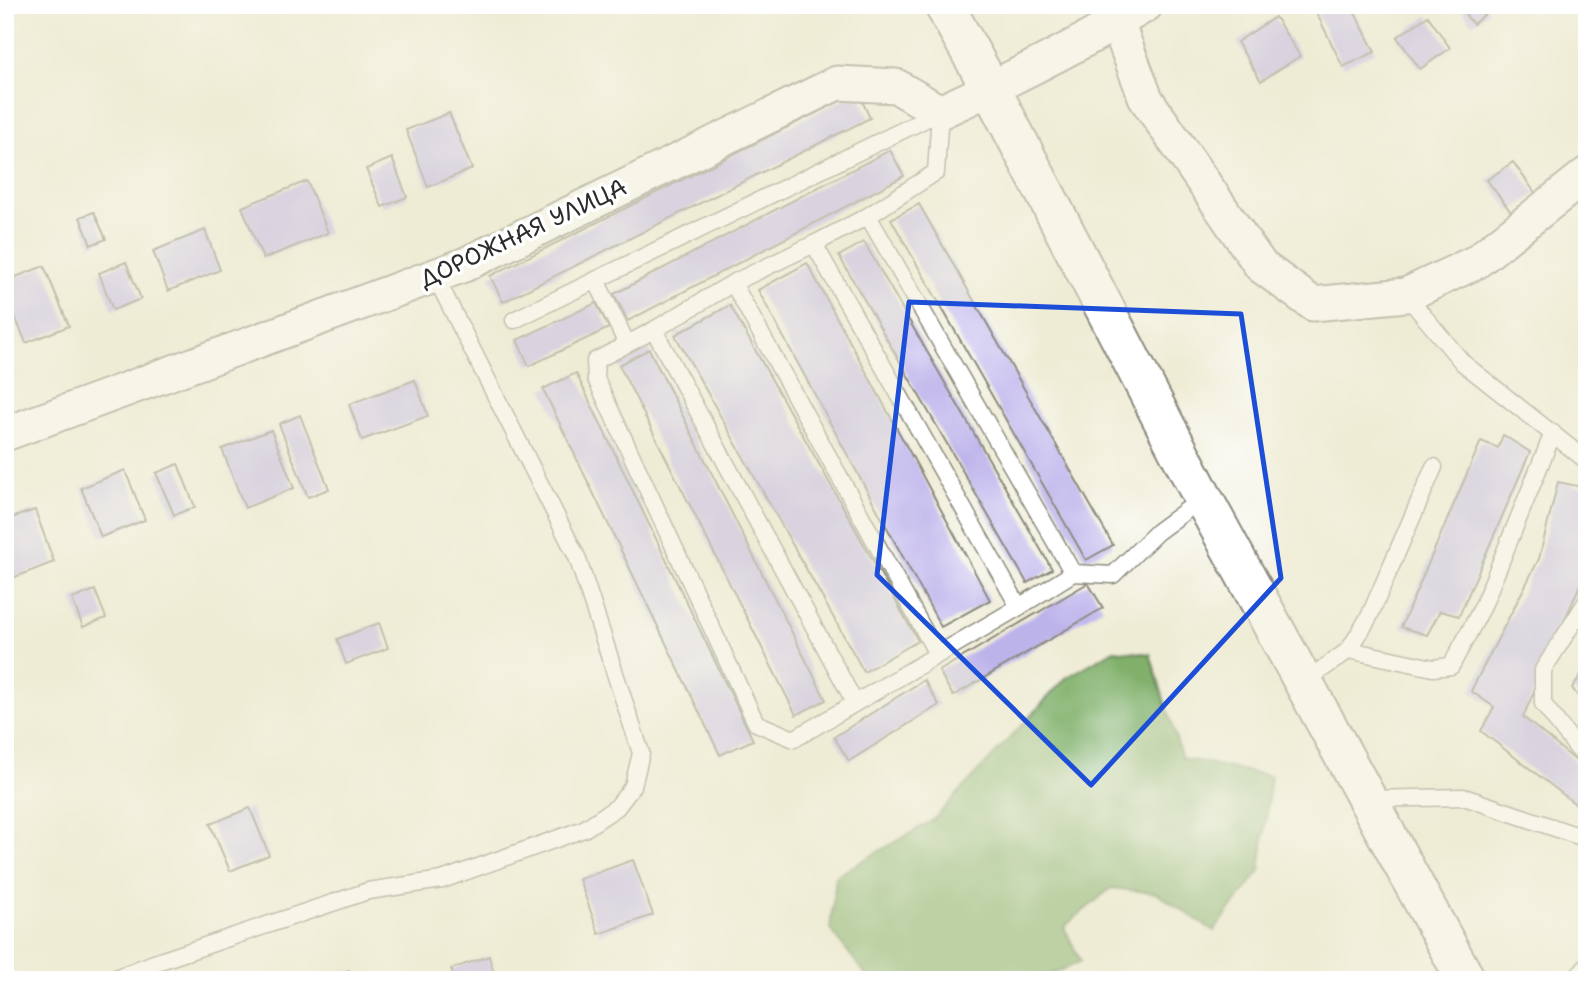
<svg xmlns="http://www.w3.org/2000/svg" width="1592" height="985" viewBox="0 0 1592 985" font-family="'Shantell Sans',sans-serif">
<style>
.forest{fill:#80b06a;stroke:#566e4a;stroke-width:2}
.building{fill:#bdb3eb}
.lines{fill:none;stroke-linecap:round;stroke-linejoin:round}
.service-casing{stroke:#8d8c80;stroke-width:19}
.minor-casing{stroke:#8d8c80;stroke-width:37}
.tertiary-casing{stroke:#8d8c80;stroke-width:42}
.service{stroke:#fff;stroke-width:16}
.minor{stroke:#fff;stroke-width:33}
.tertiary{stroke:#fff;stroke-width:38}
.marked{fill:none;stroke:#1d4ed8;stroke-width:5;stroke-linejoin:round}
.labels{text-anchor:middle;stroke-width:7;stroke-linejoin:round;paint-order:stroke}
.street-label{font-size:24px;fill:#2b2b2b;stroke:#fff}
</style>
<rect width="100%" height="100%" fill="#fff"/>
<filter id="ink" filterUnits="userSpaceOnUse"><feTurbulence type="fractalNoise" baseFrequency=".0143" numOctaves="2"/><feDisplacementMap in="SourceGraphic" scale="14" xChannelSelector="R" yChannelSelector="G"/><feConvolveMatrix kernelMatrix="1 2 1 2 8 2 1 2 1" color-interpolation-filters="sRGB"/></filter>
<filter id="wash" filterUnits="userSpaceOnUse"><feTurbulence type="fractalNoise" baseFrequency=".00686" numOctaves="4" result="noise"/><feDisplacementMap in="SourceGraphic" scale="28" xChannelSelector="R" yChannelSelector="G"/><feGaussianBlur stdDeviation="1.57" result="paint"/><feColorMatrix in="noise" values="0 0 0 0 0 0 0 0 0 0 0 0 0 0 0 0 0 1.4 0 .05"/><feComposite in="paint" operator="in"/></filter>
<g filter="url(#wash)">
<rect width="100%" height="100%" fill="#efecd5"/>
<!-- forest -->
<polygon class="forest" points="1114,650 1150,654 1182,758 1271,776 1260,871 1214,931 1156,893 1111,888 1064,927 1081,962 1037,980 870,980 830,929 836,876 933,820 1066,678"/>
<g id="blocks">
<!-- building -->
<g class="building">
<polygon points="1330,5 1351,5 1375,52 1343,67 1316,12"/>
<polygon points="1469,5 1485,5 1489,11 1473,24 1462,11"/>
<polygon points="1428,16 1450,48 1420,69 1397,37"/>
<polygon points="1275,17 1300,56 1261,81 1237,42"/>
<polygon points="858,92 870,118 503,302 490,276"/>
<polygon points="449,113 472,169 428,187 406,130"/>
<polygon points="890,150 904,176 628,321 614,294"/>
<polygon points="392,158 407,197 382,207 366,169"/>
<polygon points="1513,162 1536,194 1511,212 1487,180"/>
<polygon points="307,181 328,233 263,259 242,207"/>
<polygon points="919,204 1113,545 1086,560 891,219"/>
<polygon points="94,212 106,239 91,245 80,217"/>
<polygon points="205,230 220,270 168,291 153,251"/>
<polygon points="864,242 1052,569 1027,583 839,256"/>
<polygon points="126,262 141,299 113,310 99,273"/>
<polygon points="807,263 990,600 941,627 758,290"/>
<polygon points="44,266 69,326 26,343 5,293 5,281"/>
<polygon points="596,303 609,328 529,366 517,340"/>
<polygon points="730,305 918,641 864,672 675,335"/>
<polygon points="649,349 826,700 796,715 619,365"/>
<polygon points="576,373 753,740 720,755 543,389"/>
<polygon points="415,380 428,416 362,440 349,404"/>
<polygon points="300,415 329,489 308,497 279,424"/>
<polygon points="271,430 294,488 245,508 222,449"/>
<polygon points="1503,435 1530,452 1459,616 1440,611 1427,635 1401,627 1481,441 1498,448"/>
<polygon points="178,464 195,507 174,515 156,473"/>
<polygon points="125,470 145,520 101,537 81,488"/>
<polygon points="1558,482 1587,488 1587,569 1523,717 1587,770 1587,813 1481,731 1494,707 1471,691 1539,559"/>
<polygon points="35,510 54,562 5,581 5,520"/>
<polygon points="1088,583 1103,608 953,696 939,671"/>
<polygon points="95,590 106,618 83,627 72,599"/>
<polygon points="379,623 388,648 346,664 337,639"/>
<polygon points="1587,667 1587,708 1572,688"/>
<polygon points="924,680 939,705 849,761 834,737"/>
<polygon points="250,808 269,855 230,871 210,824"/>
<polygon points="633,860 653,915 599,934 579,879"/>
<polygon points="489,956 496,980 455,980 451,969"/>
<polygon points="349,970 354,980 326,980"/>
</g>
</g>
</g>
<g filter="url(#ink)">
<use href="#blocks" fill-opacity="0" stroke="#8d8c80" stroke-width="2"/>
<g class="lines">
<defs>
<g id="service">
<polyline points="868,216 1073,573"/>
<polyline points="814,244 1019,607"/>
<polyline points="596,280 627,344"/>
<polyline points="733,283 937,654"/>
<polyline points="1406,295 1463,363 1587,461"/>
<polyline points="514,320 940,112 936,172 868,216 814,244 733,283 654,330 595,361 596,379 756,723 794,739 1019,607 1073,573 1113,575 1157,532 1203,498"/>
<polyline points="654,330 855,703"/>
<polyline points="1587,601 1543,670 1543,704 1578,749 1587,754"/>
<polyline points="1349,650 1433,668 1451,666 1482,608 1553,433"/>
<polyline points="1304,682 1349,650 1369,617 1434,467"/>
<polyline points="1368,799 1464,797 1587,839"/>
<polyline points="110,980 154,963 368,891 442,880 584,829 617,807 633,786 641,753 577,557 435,276"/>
<polyline points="1583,980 1577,977 1587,965"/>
</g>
<g id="minor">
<polyline points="1117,22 1146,99 1261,266 1313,304 1406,295 1476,262 1587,174"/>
<path d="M5,434L464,265L837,83L896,86L940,112C1010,80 1080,45 1146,5"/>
</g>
<polyline id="tertiary" points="944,5 991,89 1203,498 1466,980"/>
</defs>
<!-- service casing -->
<use href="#service" class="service-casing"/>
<!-- minor casing -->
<use href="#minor" class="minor-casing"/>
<!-- tertiary casing -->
<use href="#tertiary" class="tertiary-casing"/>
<!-- service -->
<use href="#service" class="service"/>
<!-- minor -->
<use href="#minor" class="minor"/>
<!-- tertiary -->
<use href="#tertiary" class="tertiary"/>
</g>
</g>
<!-- marked area -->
<path d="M0 0H1592V985H0ZM909,302L1241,314L1281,578L1091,785L877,575Z" fill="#efecd5" fill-opacity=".55" fill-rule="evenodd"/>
<path class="marked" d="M909,302L1241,314L1281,578L1091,785L877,575Z"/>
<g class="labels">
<!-- street labels -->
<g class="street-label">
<text transform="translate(523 233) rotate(-25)" y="8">ДОРОЖНАЯ УЛИЦА</text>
</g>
</g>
<!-- margin -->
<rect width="1592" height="985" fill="none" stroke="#fff" stroke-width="28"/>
</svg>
